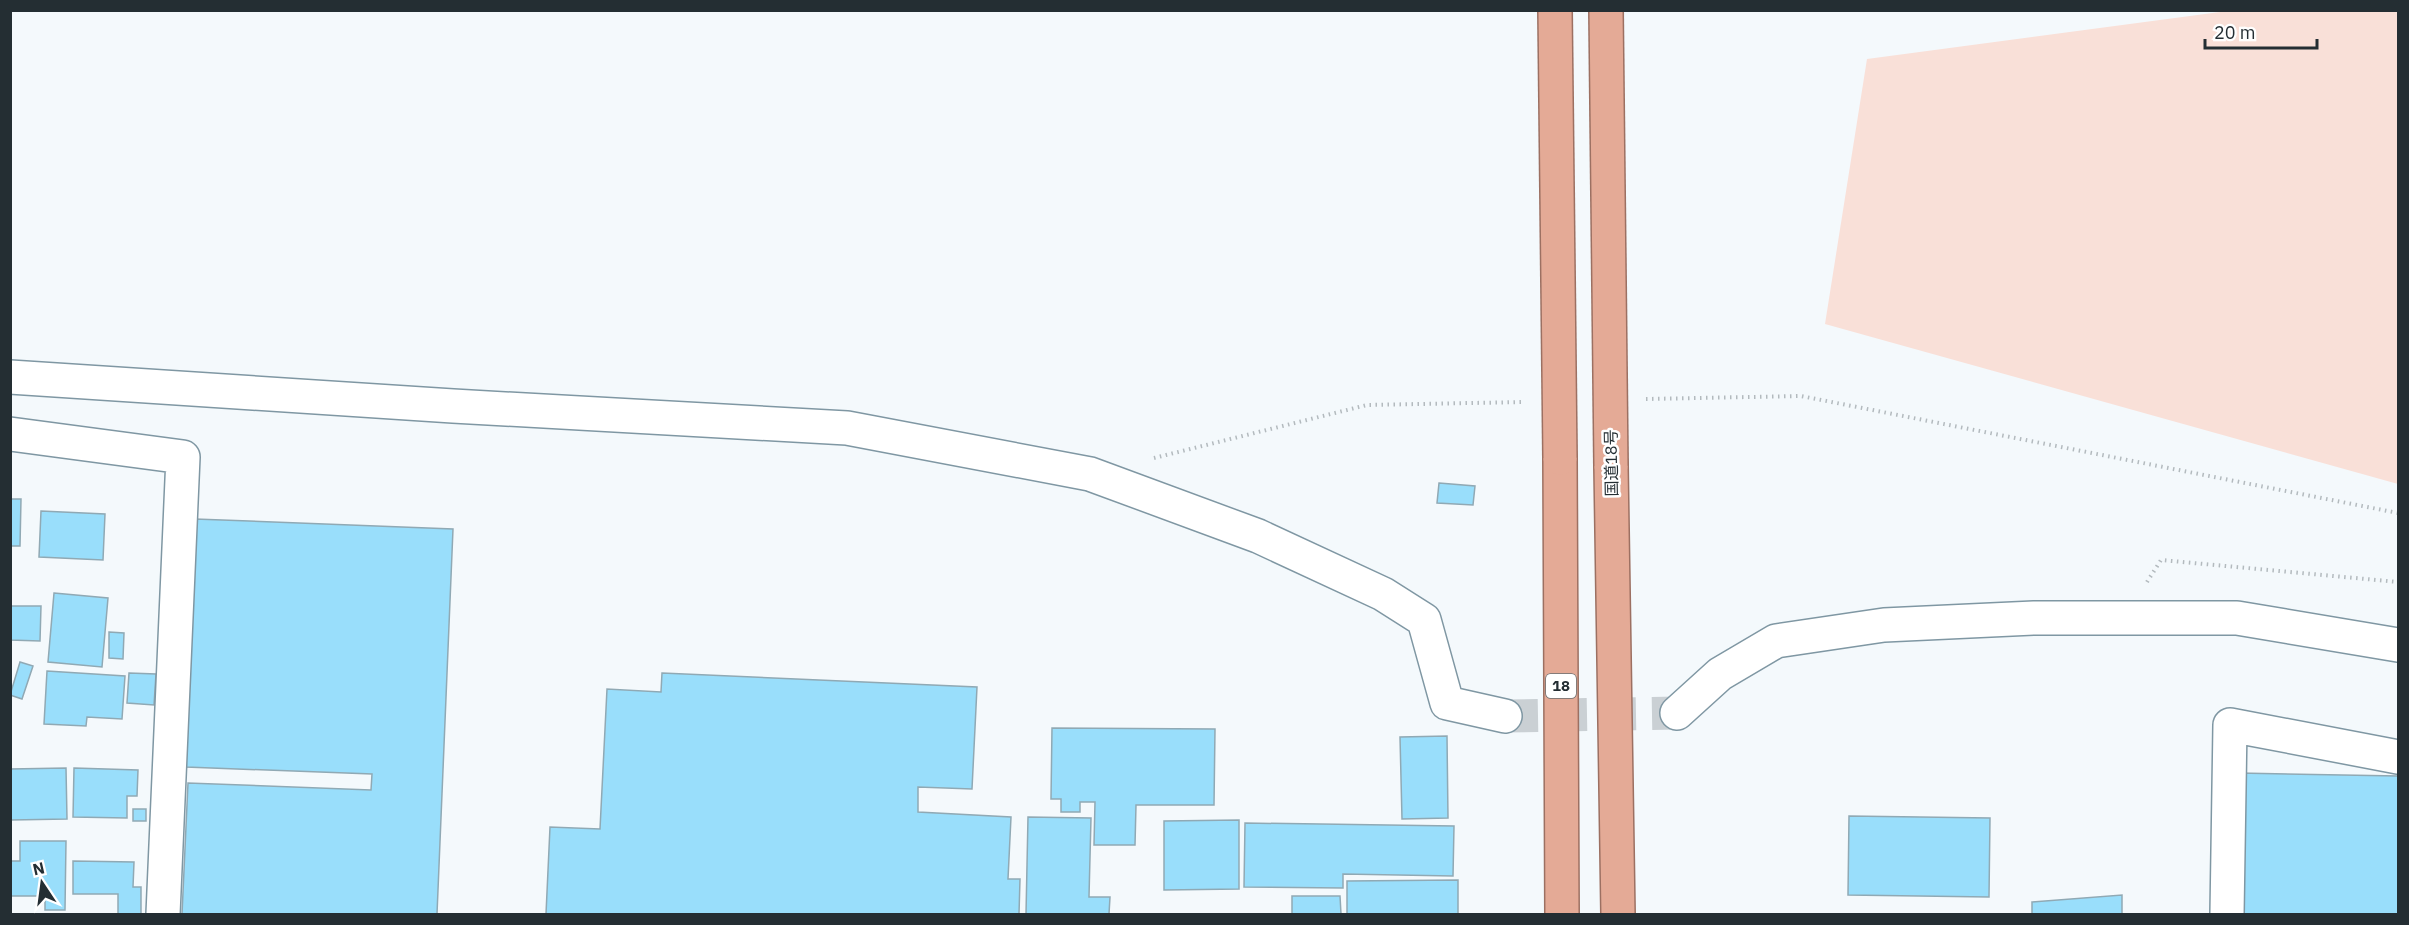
<svg xmlns="http://www.w3.org/2000/svg" width="2409" height="925" viewBox="0 0 2409 925" font-family="'IBM Plex Sans','Noto Sans JP',sans-serif">
<style>
.green{fill:#f9e0d8}
.building{fill:#99defb;stroke:#90a9b4;stroke-width:1.5}
.lines{fill:none;stroke-linecap:round;stroke-linejoin:round}
.minor-tunnel{stroke:#cad0d4;stroke-width:33;stroke-dasharray:33 16;stroke-linecap:butt}
.minor-casing{stroke:#7f97a3;stroke-width:36}
.tertiary-casing{stroke:#7f97a3;stroke-width:36}
.trunk-casing{stroke:#9c7062;stroke-width:36}
.path{stroke:#b3babe;stroke-width:4;stroke-dasharray:1.5 4.5;stroke-linecap:butt}
.minor{stroke:#fff;stroke-width:33}
.tertiary{stroke:#fff;stroke-width:33}
.trunk{stroke:#e4aa96;stroke-width:33}
.trunk-bridge-casing{stroke:#9c7062;stroke-width:36;stroke-linecap:butt}
.trunk-bridge{stroke:#e4aa96;stroke-width:33}
.labels{text-anchor:middle;stroke-width:5;stroke-linejoin:round;paint-order:stroke}
.shield{fill:#fff;stroke:#666d70;stroke-width:1.5}
.shield-label{font-size:15px;font-weight:bold;fill:#242e33}
.street-label{font-size:16px;fill:#242e33;stroke:#fff}
</style>
<rect width="100%" height="100%" fill="#f4f9fc"/>
<!-- green -->
<polygon class="green" points="2235,10 2398,11 2398,484 1825,324 1867,59"/>
<!-- building -->
<g class="building">
<polygon points="1439,483 1475,486 1473,505 1437,503"/>
<polygon points="10,499 21,499 20,546 10,546"/>
<polygon points="41,511 105,514 103,560 39,557"/>
<polygon points="195,519 453,529 437,914 182,914 188,783 371,790 372,774 186,767"/>
<polygon points="54,593 108,598 102,667 48,662"/>
<polygon points="10,606 41,606 40,641 10,640"/>
<polygon points="109,632 124,633 123,659 109,658"/>
<polygon points="20,662 33,666 22,699 10,695"/>
<polygon points="47,671 125,676 122,719 87,717 86,726 44,724"/>
<polygon points="129,673 156,674 154,705 127,703"/>
<polygon points="662,673 977,687 972,789 918,787 918,812 1011,817 1008,879 1020,879 1019,914 546,914 550,827 600,829 607,689 661,692"/>
<polygon points="1052,728 1215,729 1214,805 1136,805 1135,845 1094,845 1095,802 1080,802 1080,812 1061,812 1061,799 1051,799"/>
<polygon points="1447,736 1448,818 1402,819 1400,737"/>
<polygon points="66,768 67,819 11,820 10,769"/>
<polygon points="74,768 138,770 137,796 127,796 127,818 73,817"/>
<polygon points="2238,773 2398,776 2398,914 2235,914"/>
<rect x="133" y="809" width="13" height="12"/>
<polygon points="1849,816 1990,818 1989,897 1848,895"/>
<polygon points="1028,817 1091,818 1089,897 1110,897 1109,914 1026,914"/>
<polygon points="1239,820 1239,889 1164,890 1164,821"/>
<polygon points="1245,823 1454,826 1453,876 1343,874 1343,888 1244,887"/>
<polygon points="20,841 66,841 65,910 45,910 45,896 10,896 10,861 20,861"/>
<polygon points="73,861 134,862 133,887 141,887 141,914 118,914 118,894 73,894"/>
<polygon points="1458,880 1458,914 1347,914 1347,881"/>
<polygon points="2122,895 2122,914 2032,914 2032,902"/>
<polygon points="1292,896 1340,896 1341,914 1292,914"/>
</g>
<g class="lines">
<!-- minor-tunnel -->
<polyline class="minor-tunnel" points="1505,716 1677,713"/>
<defs>
<g id="minor">
<polyline points="10,377 453,406 847,428 1090,474 1258,536 1383,594 1424,620 1447,703 1505,716"/>
<polyline points="10,434 183,457 163,914"/>
<polyline points="2227,914 2230,725 2398,757"/>
</g>
<polyline id="tertiary" points="1677,713 1720,674 1776,641 1884,625 2034,618 2237,618 2398,645"/>
<g id="trunk">
<polyline points="1560,458 1562,914"/>
<polyline points="1611,466 1618,914"/>
</g>
</defs>
<!-- minor casing -->
<use href="#minor" class="minor-casing"/>
<!-- tertiary casing -->
<use href="#tertiary" class="tertiary-casing"/>
<!-- trunk casing -->
<use href="#trunk" class="trunk-casing"/>
<!-- path -->
<g class="path">
<polyline points="1646,399 1801,396 2398,513"/>
<polyline points="1154,458 1367,405 1524,402"/>
<polyline points="2147,582 2161,560 2398,582"/>
</g>
<!-- minor -->
<use href="#minor" class="minor"/>
<!-- tertiary -->
<use href="#tertiary" class="tertiary"/>
<!-- trunk -->
<use href="#trunk" class="trunk"/>
<defs>
<g id="trunk-bridge">
<polyline points="1555,10 1560,458"/>
<polyline points="1606,10 1611,466"/>
</g>
</defs>
<!-- trunk-bridge casing -->
<use href="#trunk-bridge" class="trunk-bridge-casing"/>
<!-- trunk-bridge -->
<use href="#trunk-bridge" class="trunk-bridge"/>
</g>
<g class="labels">
<!-- shield labels -->
<rect class="shield" x="1546" y="674" width="30" height="24" rx="4.5"/>
<g class="shield-label">
<text x="1561" y="691">18</text>
</g>
<!-- street labels -->
<g class="street-label">
<text transform="translate(1611 463) rotate(-91)" y="6">国道18号</text>
</g>
</g>
<!-- border -->
<rect width="2409" height="925" fill="none" stroke="#242e33" stroke-width="24"/>
<!-- north arrow -->
<g transform="translate(42 883) rotate(347)" stroke="#ffffff" stroke-width="4.5" paint-order="stroke">
<path d="M0-4.5L10 22L0 15L-10 22Z" fill="#242e33"/>
<text y="-9" font-size="16" font-weight="bold" text-anchor="middle" fill="#242e33">N</text>
</g>
<!-- scale -->
<path d="M2205 39v9h112v-9" fill="none" stroke="#242e33" stroke-width="3"/>
<text x="2214" y="39" font-size="18" fill="#242e33" stroke="#ffffff" stroke-width="4.5" paint-order="stroke">20 m</text>
</svg>
